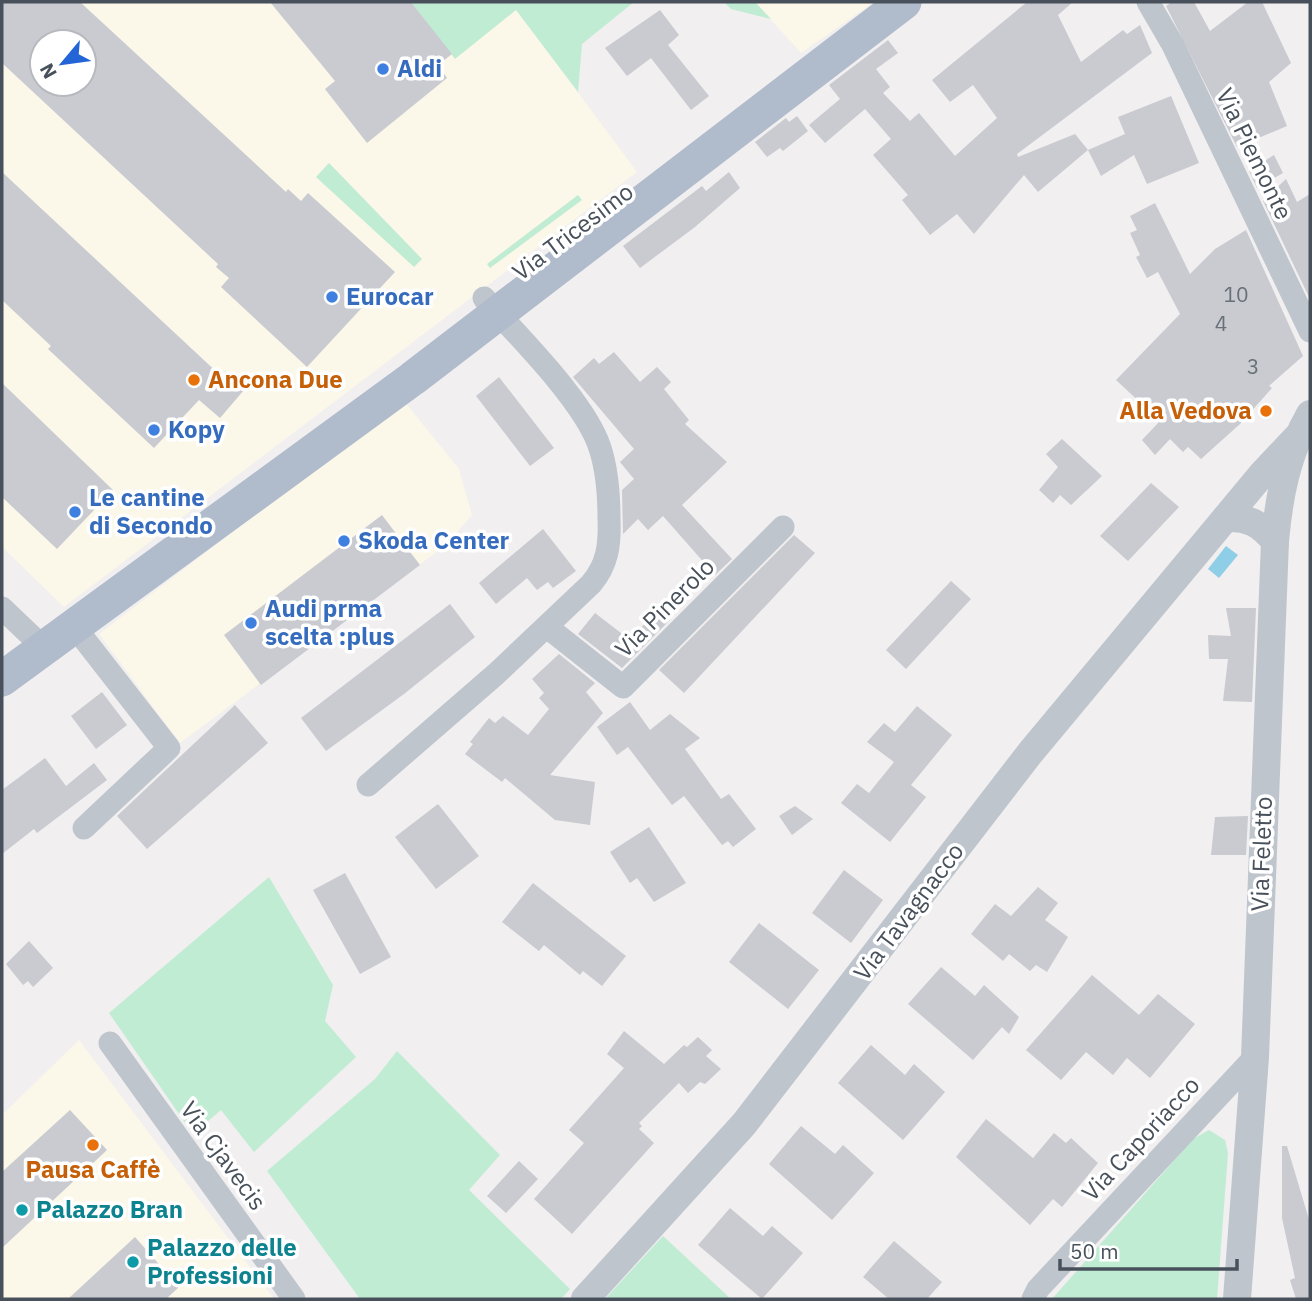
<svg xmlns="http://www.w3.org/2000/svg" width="1312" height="1301" viewBox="0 0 1312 1301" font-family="'IBM Plex Sans',sans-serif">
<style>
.commercial{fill:#fbf7e9;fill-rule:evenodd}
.green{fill:#c0ecd4}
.water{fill:#8fcee7}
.building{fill:#c9cbd1;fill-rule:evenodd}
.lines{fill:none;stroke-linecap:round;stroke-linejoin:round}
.minor{stroke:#bec5cd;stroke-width:23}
.tertiary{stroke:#bec5cd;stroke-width:28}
.primary{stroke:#b0bccc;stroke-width:35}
.shop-dot{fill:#3f7fe0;stroke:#fff;stroke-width:2.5}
.food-dot{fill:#e8710a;stroke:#fff;stroke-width:2.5}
.culture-dot{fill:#0f9aa8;stroke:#fff;stroke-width:2.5}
.labels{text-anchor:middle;stroke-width:7;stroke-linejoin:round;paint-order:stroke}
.number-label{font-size:21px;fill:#687078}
.shop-label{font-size:24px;font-weight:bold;fill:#366cbe;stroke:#fff;text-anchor:start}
.street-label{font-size:24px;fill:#48515b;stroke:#fff}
.food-label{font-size:24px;font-weight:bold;fill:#c56008;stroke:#fff;text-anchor:start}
.culture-label{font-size:24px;font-weight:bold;fill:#0d838f;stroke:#fff;text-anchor:start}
</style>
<rect width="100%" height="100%" fill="#f1efef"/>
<!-- commercial -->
<g class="commercial">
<path d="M2,2H440L516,9L637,172L64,607L2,547ZM42,42H84V84H42Z"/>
<polygon points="755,2 874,2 801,53"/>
<polygon points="404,401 459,469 472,515 446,545 180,743 99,634"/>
<polygon points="79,1040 274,1299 2,1299 2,1115"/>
</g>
<!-- green -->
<g class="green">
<polygon points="411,2 634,2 582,44 578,92 516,10 455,59"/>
<polygon points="724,2 755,2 771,19 731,9"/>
<polygon points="329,163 422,259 414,267 316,177"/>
<polygon points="578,195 582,200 490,268 487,264"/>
<polygon points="269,877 333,985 325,1021 356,1057 254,1152 221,1110 193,1134 109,1013"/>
<polygon points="397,1051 500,1155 469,1190 570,1289 561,1299 360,1299 267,1171 375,1079"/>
<polygon points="1209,1130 1225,1140 1228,1153 1217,1299 1052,1299 1193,1139"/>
<polygon points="663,1236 731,1299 605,1299"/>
</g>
<!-- water -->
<polygon class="water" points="1226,546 1238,555 1219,578 1208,569"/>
<!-- building -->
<g class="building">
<path d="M2,2H80L286,192L288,189L301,201L308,193L395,272L307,367L221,287L229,278L216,267L218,264L2,63ZM42,42H84V84H42Z"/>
<polygon points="270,2 411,2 452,54 438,65 447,78 367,143 325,89 335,81"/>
<polygon points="1027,2 1073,2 1058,15 1081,62 1123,30 1127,34 1140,25 1152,53 1017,154 1018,157 1075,134 1088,150 1038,192 1024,175 974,234 957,214 930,235 902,200 908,195 873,155 891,139 865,109 825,143 809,125 840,99 829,85 888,40 898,53 876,69 890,87 883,93 910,121 919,113 955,156 997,118 973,85 950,102 932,80"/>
<polygon points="1172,2 1194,2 1210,31 1248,2 1262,2 1291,63 1269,82 1287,126 1237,147 1166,6"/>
<polygon points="660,10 679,35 668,45 709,96 691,110 651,58 627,76 605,48"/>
<polygon points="1171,96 1199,163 1147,184 1134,155 1101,176 1088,150 1125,134 1118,117"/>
<polygon points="797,116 808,131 783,151 780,148 767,157 755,142 786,118 789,122"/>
<polygon points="1274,155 1283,173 1257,188 1249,171"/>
<polygon points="2,172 221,376 225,371 244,390 220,418 199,400 154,448 48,349 51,346 2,300"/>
<polygon points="729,172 740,188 695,227 640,268 623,246 702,186 706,191"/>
<polygon points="1286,179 1297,202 1310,194 1310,299 1263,201"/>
<polygon points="1155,203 1190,274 1215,249 1246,230 1303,356 1269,386 1272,388 1240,424 1201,459 1188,447 1183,452 1170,439 1155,455 1142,440 1160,421 1116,380 1180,314 1158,272 1147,278 1136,257 1140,255 1130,233 1137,230 1130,216"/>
<polygon points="614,352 640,382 657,367 671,382 664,389 689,420 685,424 727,462 682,505 732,559 715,575 663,516 648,530 638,519 623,534 622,490 634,479 620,462 634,449 573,377 594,358 599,364"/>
<polygon points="499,377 554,448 530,466 476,396"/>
<polygon points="2,383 113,490 57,549 2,497"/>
<polygon points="1062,439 1102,476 1071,505 1060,495 1053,503 1039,490 1058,467 1046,454"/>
<polygon points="1151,483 1179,507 1128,561 1100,536"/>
<polygon points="382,515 420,565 261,685 224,635"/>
<polygon points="543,529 576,571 553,588 548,582 537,590 527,578 496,604 479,583"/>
<polygon points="794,535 815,553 684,693 659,670"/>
<polygon points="951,581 971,599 906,669 886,650"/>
<polygon points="450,604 475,637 404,694 326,751 301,718"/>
<polygon points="1226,608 1256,608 1252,702 1223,701 1228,659 1209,659 1208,635 1231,636"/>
<polygon points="658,609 670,620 622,668 578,634 595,613 630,640"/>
<polygon points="559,654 595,683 586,692 603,713 550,775 595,782 590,825 555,820 505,778 502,782 465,754 473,744 470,742 489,718 495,723 503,716 528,735 549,709 539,698 544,693 532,679"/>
<polygon points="102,692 127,725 96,749 71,716"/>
<polygon points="630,702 650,730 670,714 700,738 685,749 721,799 729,794 756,829 733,847 728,841 722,845 684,796 672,805 628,747 617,755 597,727"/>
<polygon points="235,705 268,743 147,849 117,816"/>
<polygon points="917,706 952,735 911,785 926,797 890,842 841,803 857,784 869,793 894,762 867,742 884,723 895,732"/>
<polygon points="45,758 66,786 94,763 107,780 37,833 34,829 2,854 2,790"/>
<polygon points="438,804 479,856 436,889 395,837"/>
<polygon points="795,806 813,819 792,835 779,816"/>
<polygon points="1248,816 1246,855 1211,855 1215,817"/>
<polygon points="649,827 686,883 654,902 637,878 630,883 610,852"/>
<polygon points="844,870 883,900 851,943 812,913"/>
<polygon points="345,873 391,957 360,974 313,890"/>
<polygon points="533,883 626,956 602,986 583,971 580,975 544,945 539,951 502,922"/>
<polygon points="1038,887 1058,903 1045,920 1068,937 1047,972 1036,965 1030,971 1009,954 1003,961 971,934 995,904 1011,916"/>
<polygon points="759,923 819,970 788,1009 729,962"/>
<polygon points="29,941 53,968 33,987 28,981 23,985 6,964"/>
<polygon points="941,967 975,996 984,985 1019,1017 1009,1034 1002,1027 973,1060 908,1004"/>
<polygon points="1092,975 1139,1015 1158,994 1195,1024 1150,1078 1127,1058 1113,1075 1086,1052 1061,1080 1026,1050"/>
<polygon points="624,1031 664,1064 684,1045 687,1047 698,1037 712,1050 706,1056 721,1069 705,1084 700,1082 688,1093 679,1083 639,1123 642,1126 639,1129 654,1143 572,1234 534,1199 584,1143 569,1130 624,1068 607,1054"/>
<polygon points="871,1045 905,1075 914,1064 945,1092 903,1140 838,1083"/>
<polygon points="70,1110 107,1150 2,1248 2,1172"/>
<polygon points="986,1119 1033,1158 1054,1133 1066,1143 1071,1138 1098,1163 1062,1207 1053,1199 1030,1225 956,1157"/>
<polygon points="801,1126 835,1154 843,1145 874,1173 832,1220 769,1164"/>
<polygon points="1282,1146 1287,1146 1310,1223 1310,1299 1296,1299 1290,1280 1295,1278 1282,1218"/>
<polygon points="519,1161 538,1179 506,1213 487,1196"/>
<polygon points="730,1208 763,1236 772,1226 803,1253 762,1299 698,1245"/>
<polygon points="135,1237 179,1287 166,1299 68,1299"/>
<polygon points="894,1241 942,1282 927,1299 889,1299 863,1277"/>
</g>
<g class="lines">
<!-- minor -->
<g class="minor">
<polyline points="1148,2 1173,45 1310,331"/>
<polyline points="2,608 44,648"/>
<polyline points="74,626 169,748 84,828"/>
<polyline points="547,627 623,687 783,527"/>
<path d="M368,785L496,674L591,584C608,564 610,544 609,519C609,494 607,464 597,440C578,395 518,336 484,298"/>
<polyline points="110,1043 294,1299"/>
<polyline points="1033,1299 1038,1289 1255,1057"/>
</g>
<!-- tertiary -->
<g class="tertiary">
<path d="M1226,518C1249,517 1260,524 1275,541"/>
<polyline points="585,1299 744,1124 1030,753 1263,473 1296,438"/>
<path d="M1237,1299L1255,1057L1275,541C1279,496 1287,454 1310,414"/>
</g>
<!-- primary -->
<polyline class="primary" points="2,679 412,379 904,2"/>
</g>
<!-- markers -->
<g class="shop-dot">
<circle cx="383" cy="69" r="7"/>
<circle cx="332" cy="297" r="7"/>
<circle cx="154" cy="430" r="7"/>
<circle cx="75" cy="512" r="7"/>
<circle cx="344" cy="541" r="7"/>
<circle cx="251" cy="623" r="7"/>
</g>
<g class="food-dot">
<circle cx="194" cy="380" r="7"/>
<circle cx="1266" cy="411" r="7"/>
<circle cx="93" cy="1145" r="7"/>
</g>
<g class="culture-dot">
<circle cx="22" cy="1210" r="7"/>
<circle cx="133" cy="1262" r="7"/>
</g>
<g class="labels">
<!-- number labels -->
<g class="number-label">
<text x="1236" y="302">10</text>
<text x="1221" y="331">4</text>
<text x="1253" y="374">3</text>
</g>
<!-- shop labels -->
<g class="shop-label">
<text x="397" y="77">Aldi</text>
<text x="346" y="305">Eurocar</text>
<text x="168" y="438">Kopy</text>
<text x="89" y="506">Le cantine<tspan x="89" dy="28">di Secondo</tspan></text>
<text x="358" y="549">Skoda Center</text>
<text x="265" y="617">Audi prma<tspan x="265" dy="28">scelta :plus</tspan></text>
</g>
<!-- street labels -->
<g class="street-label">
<text transform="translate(1254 154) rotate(64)" y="8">Via Piemonte</text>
<text transform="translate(573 232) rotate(-37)" y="8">Via Tricesimo</text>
<text transform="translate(665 608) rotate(-45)" y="8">Via Pinerolo</text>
<text transform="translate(1262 854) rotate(-88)" y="8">Via Feletto</text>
<text transform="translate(909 912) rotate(-53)" y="8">Via Tavagnacco</text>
<text transform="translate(1141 1139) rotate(-47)" y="8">Via Caporiacco</text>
<text transform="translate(223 1156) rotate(54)" y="8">Via Cjavecis</text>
</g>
<!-- food labels -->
<g class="food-label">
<text x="208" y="388">Ancona Due</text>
<text x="1252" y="419" text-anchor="end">Alla Vedova</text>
<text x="93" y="1178" text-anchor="middle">Pausa Caffè</text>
</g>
<!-- culture labels -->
<g class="culture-label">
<text x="36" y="1218">Palazzo Bran</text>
<text x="147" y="1256">Palazzo delle<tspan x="147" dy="28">Professioni</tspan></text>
</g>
</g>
<!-- border -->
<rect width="1312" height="1301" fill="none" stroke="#48515b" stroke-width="7"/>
<!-- north arrow -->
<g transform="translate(63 63) rotate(241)"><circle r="33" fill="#ffffff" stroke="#b6b9bd" stroke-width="2"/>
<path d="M0-5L12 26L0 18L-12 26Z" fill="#2365d7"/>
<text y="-10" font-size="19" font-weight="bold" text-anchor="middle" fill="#48515b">N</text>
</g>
<!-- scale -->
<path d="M1060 1259v10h177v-10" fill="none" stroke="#48515b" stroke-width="3.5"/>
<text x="1070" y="1259" font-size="21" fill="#48515b" stroke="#ffffff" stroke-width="5" paint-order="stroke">50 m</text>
</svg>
